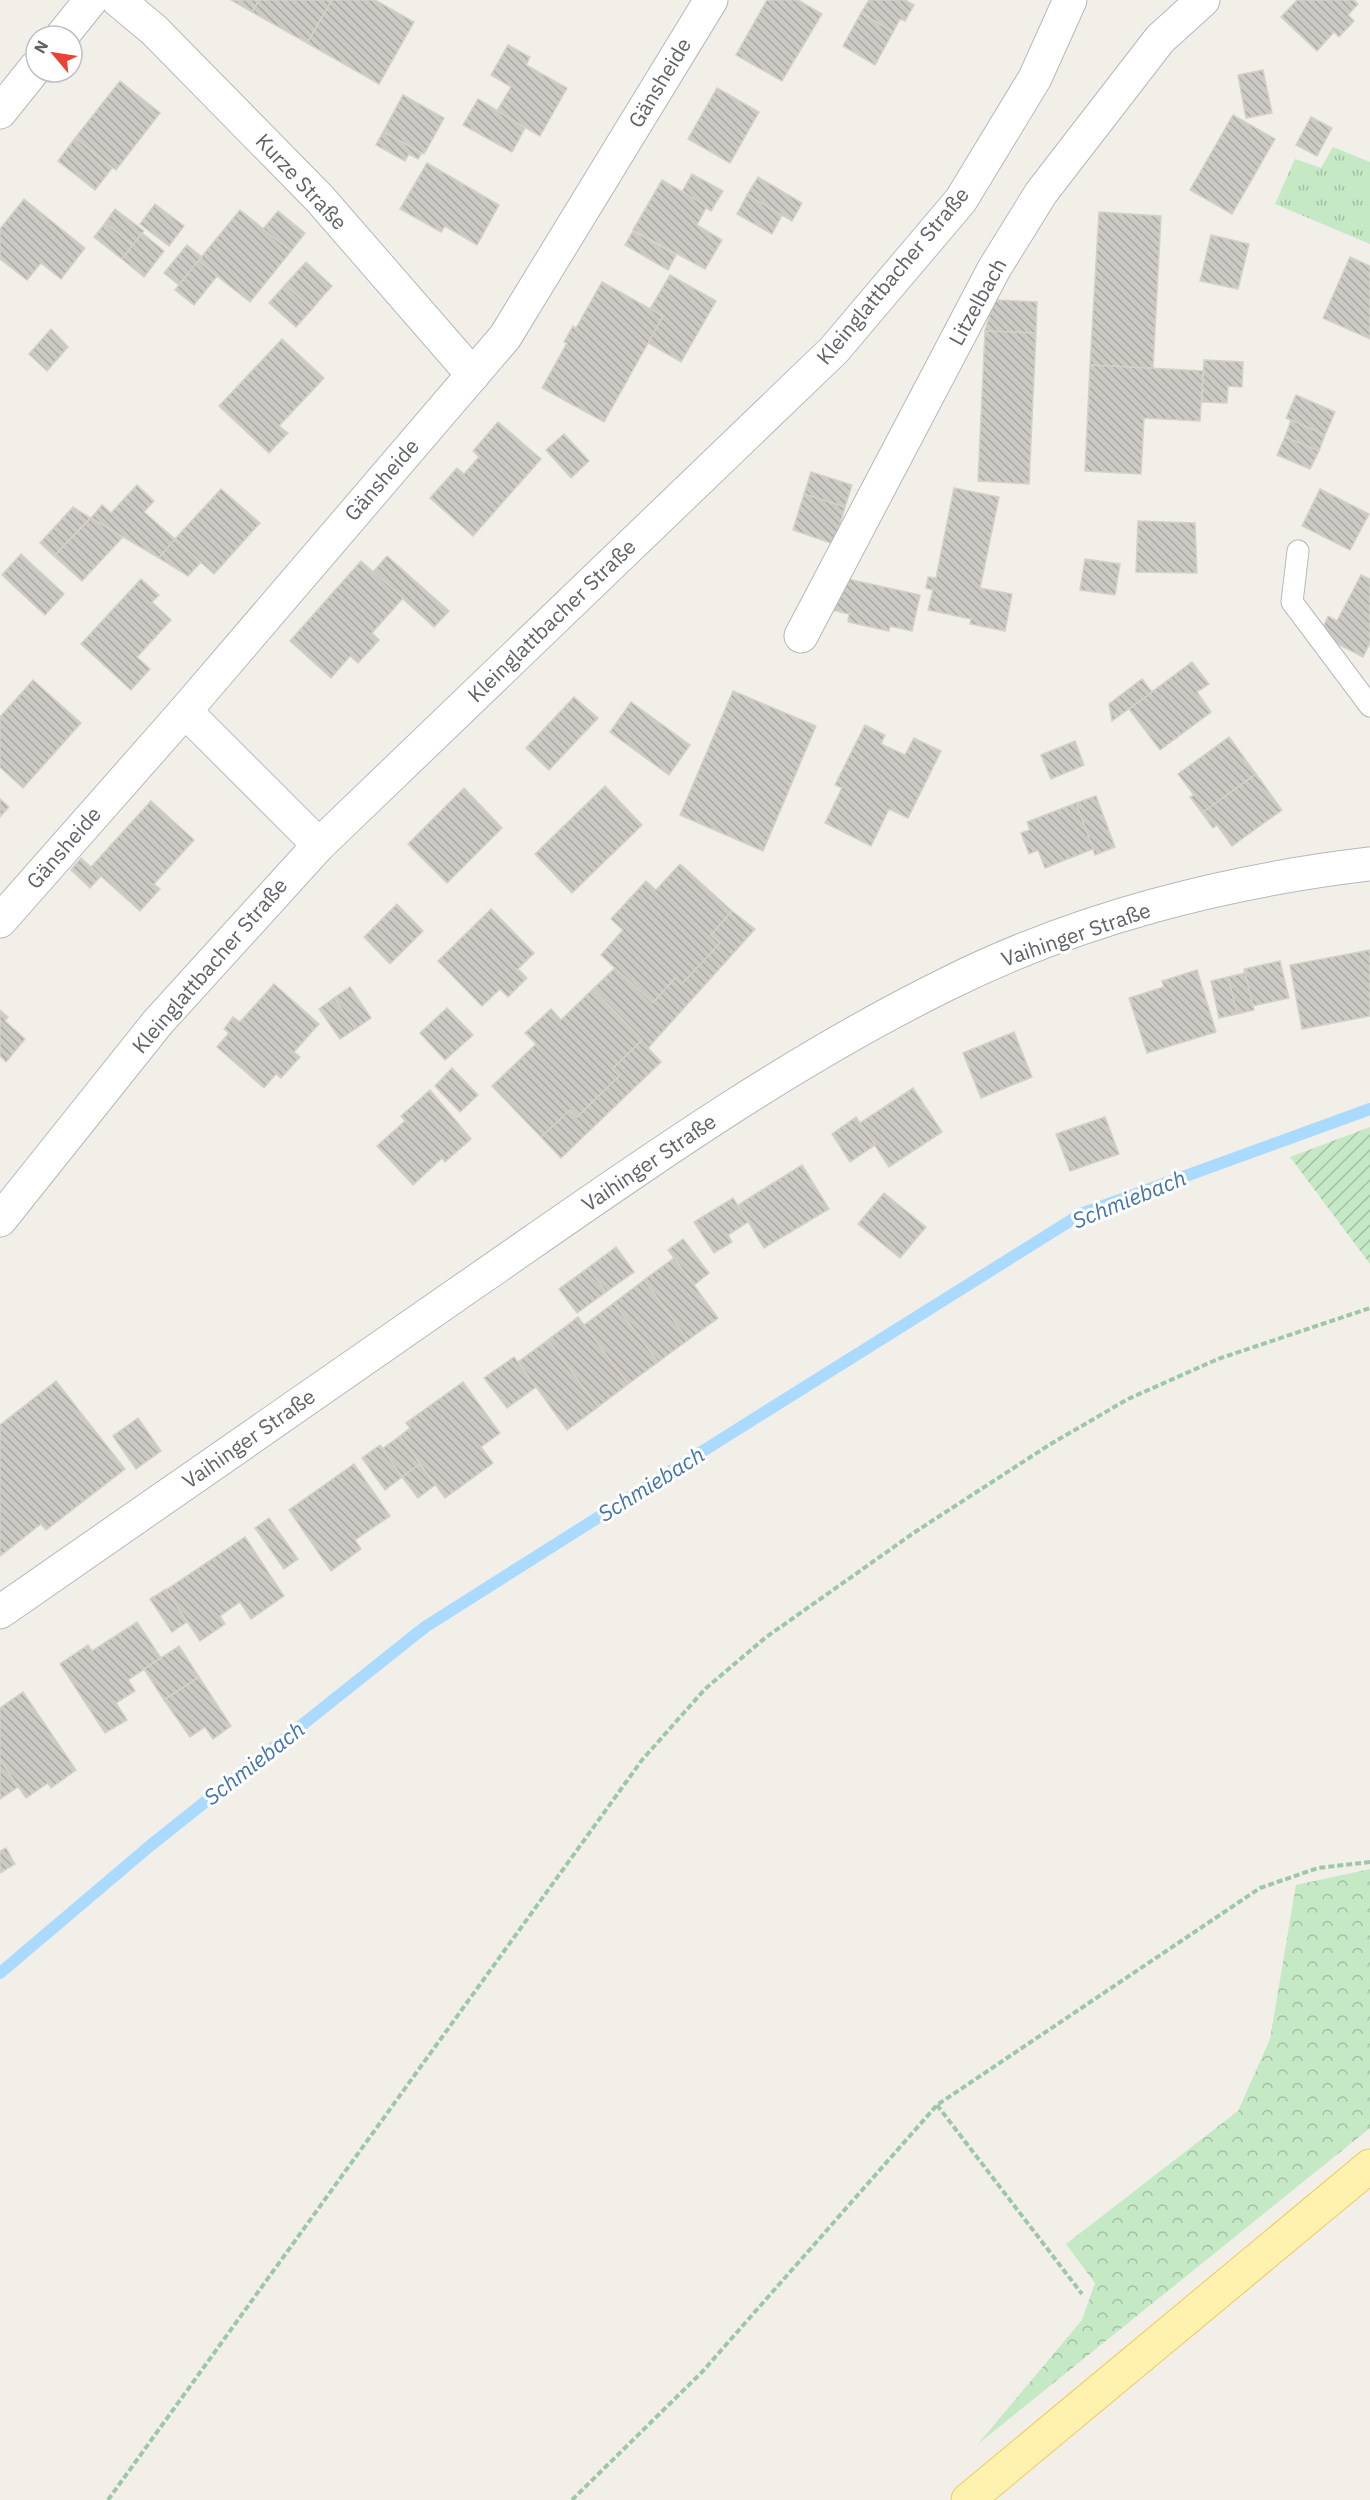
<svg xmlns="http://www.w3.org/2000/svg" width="1370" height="2500" viewBox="0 0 1370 2500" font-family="'IBM Plex Sans',sans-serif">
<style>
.grass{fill:url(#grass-tufts)}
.forest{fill:url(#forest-crowns)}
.garden{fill:url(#garden-furrows)}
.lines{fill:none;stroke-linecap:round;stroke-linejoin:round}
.stream{stroke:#aadaff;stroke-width:12}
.building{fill:url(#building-back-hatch);stroke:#d6d1c6;stroke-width:1.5}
.service-casing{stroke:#b5b8bc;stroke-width:23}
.minor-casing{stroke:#b5b8bc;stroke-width:35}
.tertiary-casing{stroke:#b5b8bc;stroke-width:35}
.primary-casing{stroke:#f2c960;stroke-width:35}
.path{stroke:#9cc7a9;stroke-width:4;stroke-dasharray:6 3;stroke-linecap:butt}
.service{stroke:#fff;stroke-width:21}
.minor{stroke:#fff;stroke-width:33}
.tertiary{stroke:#fff;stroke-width:33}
.primary{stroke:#fff2af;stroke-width:33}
.labels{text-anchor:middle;stroke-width:6;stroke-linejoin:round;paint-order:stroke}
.street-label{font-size:21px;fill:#5f6368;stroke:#fff}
.water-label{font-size:22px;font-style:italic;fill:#4174aa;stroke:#fff}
</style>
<defs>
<pattern id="grass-tufts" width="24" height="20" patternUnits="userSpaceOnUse" patternTransform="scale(1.5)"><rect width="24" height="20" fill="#c5e8c5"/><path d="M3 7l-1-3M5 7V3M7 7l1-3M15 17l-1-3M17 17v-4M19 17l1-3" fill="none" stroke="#a3c0a4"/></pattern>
<pattern id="forest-crowns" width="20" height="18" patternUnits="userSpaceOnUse" patternTransform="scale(1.5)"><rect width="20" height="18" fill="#c5e8c5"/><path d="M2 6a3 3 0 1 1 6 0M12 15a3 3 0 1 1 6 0" fill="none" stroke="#a3c0a4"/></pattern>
<pattern id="garden-furrows" width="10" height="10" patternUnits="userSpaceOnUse" patternTransform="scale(1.5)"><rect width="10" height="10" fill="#c5e8c5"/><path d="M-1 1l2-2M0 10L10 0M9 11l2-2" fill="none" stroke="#a3c0a4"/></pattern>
<pattern id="building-back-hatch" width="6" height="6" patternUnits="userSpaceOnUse" patternTransform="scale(1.5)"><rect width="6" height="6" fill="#cccac5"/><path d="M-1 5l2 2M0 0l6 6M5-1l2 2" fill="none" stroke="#a9a8a4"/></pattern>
</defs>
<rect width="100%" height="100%" fill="#f1efe8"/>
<!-- grass -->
<polygon class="grass" points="1333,147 1370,162 1370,244 1275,204 1295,159 1321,168"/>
<!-- forest -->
<polygon class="forest" points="1370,1869 1370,2128 978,2444 1082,2320 1095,2283 1066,2244 1238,2111 1270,2039 1296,1885"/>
<!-- garden -->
<polygon class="garden" points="1370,1127 1370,1264 1290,1157"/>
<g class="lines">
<!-- stream -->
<polyline class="stream" points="0,1973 151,1845 425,1627 722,1439 1081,1214 1370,1109"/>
</g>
<!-- building -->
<g class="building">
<polygon points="231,0 259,0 252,12"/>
<polygon points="259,0 332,0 307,43 252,12"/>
<polygon points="332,0 375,0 414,22 379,84 307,43"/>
<polygon points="767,0 798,0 822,14 782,81 736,55"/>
<polygon points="869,0 905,0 914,5 905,21 900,19 893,32 861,13"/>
<polygon points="1297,0 1354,0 1358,4 1348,15 1354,21 1339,37 1334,32 1317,51 1281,17"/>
<polygon points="861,13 893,32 875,65 843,46"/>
<polygon points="508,45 530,57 526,65 567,88 540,136 497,111 511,87 491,75"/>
<polygon points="1263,70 1272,113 1246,118 1238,75"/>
<polygon points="120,81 160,113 116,170 75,138"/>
<polygon points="717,88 759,112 730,163 688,139"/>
<polygon points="403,95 444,118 424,154 383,132"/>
<polygon points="478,99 525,128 512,152 463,125"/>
<polygon points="1233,115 1275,139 1232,214 1190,190"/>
<polygon points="1311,117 1332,128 1317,156 1296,145"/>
<polygon points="383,132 422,153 418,159 409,154 405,161 376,145"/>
<polygon points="75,138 112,168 95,190 58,161"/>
<polygon points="427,163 499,205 477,245 445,226 441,232 400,209"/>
<polygon points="692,174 723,191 711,211 682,192"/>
<polygon points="758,177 802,203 792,221 747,195"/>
<polygon points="662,180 707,206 697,225 722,240 705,269 633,230"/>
<polygon points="747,195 782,215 772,234 737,214"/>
<polygon points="24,199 85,248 61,279 41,263 27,280 0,259 0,229"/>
<polygon points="155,204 184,226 169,246 140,224"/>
<polygon points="115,209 144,231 133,245 105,223"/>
<polygon points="240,210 291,251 250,302 198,261"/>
<polygon points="278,211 305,233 291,251 263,229"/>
<polygon points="1099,212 1161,216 1153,368 1090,365"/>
<polygon points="105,223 133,245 122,259 94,237"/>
<polygon points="633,231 676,255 668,270 625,245"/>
<polygon points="142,233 164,251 144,277 122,259"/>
<polygon points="1211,235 1249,244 1238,289 1200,281"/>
<polygon points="187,245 202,257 179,285 164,273"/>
<polygon points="1350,257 1370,266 1370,339 1323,318"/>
<polygon points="198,261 217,276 194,305 175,290"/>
<polygon points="306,262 332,286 322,297 296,273"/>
<polygon points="296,273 322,297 312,309 285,285"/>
<polygon points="670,275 716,301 681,362 648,343 663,316 650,309"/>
<polygon points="602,282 663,316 604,422 542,388 567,343 564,342 573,326 576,328"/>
<polygon points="285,285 312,309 296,327 269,303"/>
<polygon points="994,300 1037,302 1036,333 985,331"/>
<polygon points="51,329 68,347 47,371 29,354"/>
<polygon points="985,331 1036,333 1029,484 978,481"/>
<polygon points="282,339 324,378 279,426 288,433 269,453 219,406"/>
<polygon points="1204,360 1243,362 1242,387 1228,386 1227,403 1202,402"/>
<polygon points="1090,365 1203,371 1200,421 1144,418 1141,474 1085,471"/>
<polygon points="1296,395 1335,412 1325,435 1286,418"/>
<polygon points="1291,420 1325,435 1319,451 1285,437"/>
<polygon points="498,422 541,459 473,536 430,498 457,468 464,474 479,457 473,451"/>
<polygon points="564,434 589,461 571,478 546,450"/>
<polygon points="1285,437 1319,451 1310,469 1277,455"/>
<polygon points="811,472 852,485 845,507 804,494"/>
<polygon points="137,485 154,501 144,512 175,539 159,558 91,518 102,505 111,513"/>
<polygon points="954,488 999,497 980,588 1012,594 1005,631 970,624 971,619 928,610 933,590 926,588 928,577 936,578"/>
<polygon points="221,489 260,523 214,574 175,539"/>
<polygon points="1320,489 1369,514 1350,550 1302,526"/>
<polygon points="804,494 845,507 834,544 793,530"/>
<polygon points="73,507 90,518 54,556 40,543"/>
<polygon points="91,518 123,537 82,581 54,556"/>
<polygon points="1138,521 1195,523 1197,573 1136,572"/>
<polygon points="175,539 201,562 188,576 159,558"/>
<polygon points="21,554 64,594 45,615 2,575"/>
<polygon points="387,556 449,611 434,627 373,572"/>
<polygon points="1085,559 1120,564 1115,595 1080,590"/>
<polygon points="361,561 403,598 372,633 379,640 358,663 350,656 331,678 290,641"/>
<polygon points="1361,575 1370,579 1370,643 1363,657 1328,639 1323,628 1328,616 1337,621"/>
<polygon points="839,577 920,595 912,631 890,626 889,631 848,622 849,614 832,610"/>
<polygon points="141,579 159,595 152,602 171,620 137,657 150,669 131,690 81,644"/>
<polygon points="1192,662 1209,684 1197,692 1211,712 1160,750 1129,709"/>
<polygon points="1142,679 1152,692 1112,721 1109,704"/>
<polygon points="33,680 81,723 23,788 0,767 0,717"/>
<polygon points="733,691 816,726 763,851 680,815"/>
<polygon points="574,697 598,718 549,770 526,748"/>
<polygon points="631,702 690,745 669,775 610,732"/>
<polygon points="865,725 885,735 881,744 905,755 914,738 941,751 908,818 889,809 871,846 825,823 842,788 835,785"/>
<polygon points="1229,737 1256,774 1202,813 1190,797 1194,795 1178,774"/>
<polygon points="1075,741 1084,765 1051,779 1041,755"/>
<polygon points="1256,774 1282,810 1232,846 1217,825 1213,828 1202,813"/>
<polygon points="605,786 642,825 572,893 535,854"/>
<polygon points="464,788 502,828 447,883 408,844"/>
<polygon points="1096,796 1115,847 1095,855 1076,803"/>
<polygon points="0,799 9,807 0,817"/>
<polygon points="151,801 194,840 154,884 160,889 140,911 91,867"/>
<polygon points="1076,803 1093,849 1045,868 1038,850 1029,854 1021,833 1030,830 1027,822"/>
<polygon points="81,858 101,876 90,888 71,870"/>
<polygon points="680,864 732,911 711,935 720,943 682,984 675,978 653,1003 601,955 623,930 611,919 646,881 656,890"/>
<polygon points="397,904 423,931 390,964 364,937"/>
<polygon points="491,909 534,953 518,969 527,978 508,997 500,989 482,1006 438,961"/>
<polygon points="732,911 755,929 648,1048 661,1062 561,1158 541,1137 570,1110 577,1117 619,1076 612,1069 642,1040 593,989 615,968 653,1003 675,978 682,984 720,943 711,935"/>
<polygon points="1370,950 1370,1016 1302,1029 1290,965"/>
<polygon points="1280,961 1289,998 1252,1006 1244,969"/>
<polygon points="1197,970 1216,1032 1147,1053 1129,998 1164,987 1162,981"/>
<polygon points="1245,973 1254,1010 1237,1014 1228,977"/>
<polygon points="1228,977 1237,1014 1219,1018 1211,981"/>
<polygon points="274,984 319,1024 294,1052 300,1057 281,1078 276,1074 264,1088 217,1047 229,1033 224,1029 233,1017 240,1022"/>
<polygon points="350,987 371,1018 355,1029 334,998"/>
<polygon points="593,989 642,1040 612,1069 619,1076 577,1117 570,1110 541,1137 492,1086 536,1044 525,1033 551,1009 561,1020"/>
<polygon points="334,998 355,1029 340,1039 319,1009"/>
<polygon points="447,1008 473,1035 445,1060 420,1033"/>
<polygon points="0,1010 8,1017 5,1021 25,1039 6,1062 0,1056"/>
<polygon points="1014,1032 1032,1077 981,1098 963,1053"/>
<polygon points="452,1068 478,1095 460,1112 435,1086"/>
<polygon points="913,1088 942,1132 889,1167 860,1123"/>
<polygon points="430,1090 471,1139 445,1162 442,1158 413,1185 377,1146 405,1121 401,1116"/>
<polygon points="856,1117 875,1145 850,1162 832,1134"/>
<polygon points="1105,1117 1119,1154 1070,1171 1056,1134"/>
<polygon points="802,1165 829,1209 764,1248 738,1205"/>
<polygon points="884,1193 926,1227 900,1258 858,1224"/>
<polygon points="733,1198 748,1222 728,1235 732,1242 714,1253 694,1222"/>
<polygon points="683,1239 709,1273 694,1285 668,1250"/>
<polygon points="616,1247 634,1272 606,1292 588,1268"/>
<polygon points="674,1258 718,1318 688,1340 644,1280"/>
<polygon points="588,1268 606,1292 577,1313 559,1289"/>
<polygon points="644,1280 688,1340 658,1362 614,1303"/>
<polygon points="614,1303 658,1362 628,1384 584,1325"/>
<polygon points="578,1317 628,1384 598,1407 548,1340"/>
<polygon points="548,1340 598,1407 567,1430 518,1362"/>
<polygon points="514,1357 536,1387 507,1408 484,1378"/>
<polygon points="56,1381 125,1469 46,1530 41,1524 0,1556 0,1425"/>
<polygon points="463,1382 500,1433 481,1447 493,1463 445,1498 400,1436 410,1428 406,1423"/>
<polygon points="138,1418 161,1451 136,1469 113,1436"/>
<polygon points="400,1436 420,1464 402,1477 382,1449"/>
<polygon points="380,1445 402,1477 385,1490 362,1458"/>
<polygon points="354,1464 390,1516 355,1540 361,1549 331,1571 289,1510"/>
<polygon points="420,1464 435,1485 418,1498 402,1477"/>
<polygon points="269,1518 298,1559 284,1569 255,1528"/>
<polygon points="245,1537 284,1596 251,1619 240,1602 220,1616 225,1624 200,1641 166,1590"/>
<polygon points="166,1589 187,1622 172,1632 150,1599"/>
<polygon points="137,1622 161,1658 128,1680 135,1691 116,1703 127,1720 105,1733 60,1664 88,1645 92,1651"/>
<polygon points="179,1646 199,1677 164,1700 144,1669"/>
<polygon points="199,1677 231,1726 213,1739 205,1727 190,1737 164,1700"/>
<polygon points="23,1692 76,1770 51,1788 48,1783 26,1798 0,1760 0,1708"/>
<polygon points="0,1760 18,1787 0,1799"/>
<polygon points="6,1848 15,1864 0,1873 0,1851"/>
</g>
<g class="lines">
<defs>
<polyline id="service" points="1298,551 1292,602 1370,706"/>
<g id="minor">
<polyline points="118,0 154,30 320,199 473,375"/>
<polyline points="62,36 91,0"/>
<polyline points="0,112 36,67"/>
<polyline points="801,636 994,269 1041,193 1160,39 1203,0"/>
<polyline points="185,711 319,845"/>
<polyline points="0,921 185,711 505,337 711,0"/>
</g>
<g id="tertiary">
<polyline points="0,1220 158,1022 319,845 834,350 961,200 1035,78 1070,0"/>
<path d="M0,1612C161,1500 322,1389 482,1277C632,1173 781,1066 945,985C1076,919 1225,881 1370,864"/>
</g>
<polyline id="primary" points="968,2500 1370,2166"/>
</defs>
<!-- service casing -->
<use href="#service" class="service-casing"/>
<!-- minor casing -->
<use href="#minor" class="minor-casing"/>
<!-- tertiary casing -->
<use href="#tertiary" class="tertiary-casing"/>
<!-- primary casing -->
<use href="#primary" class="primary-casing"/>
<!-- path -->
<g class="path">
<polyline points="937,2105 1082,2294"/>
<polyline points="108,2500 642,1760 705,1689 765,1638 915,1532 1049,1445 1128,1399 1218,1359 1370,1308"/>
<polyline points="572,2500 702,2372 937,2105 1260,1888 1318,1868 1370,1862"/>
</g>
<!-- service -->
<use href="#service" class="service"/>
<!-- minor -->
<use href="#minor" class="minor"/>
<!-- tertiary -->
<use href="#tertiary" class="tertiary"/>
<!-- primary -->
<use href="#primary" class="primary"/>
</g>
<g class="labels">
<!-- street labels -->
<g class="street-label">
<text transform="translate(660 83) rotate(-59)" y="7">Gänsheide</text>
<text transform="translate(301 182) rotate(47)" y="7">Kurze Straße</text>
<text transform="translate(893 276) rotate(-50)" y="7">Kleinglattbacher Straße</text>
<text transform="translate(978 302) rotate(-61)" y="7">Litzelbach</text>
<text transform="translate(382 480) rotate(-49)" y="7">Gänsheide</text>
<text transform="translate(552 621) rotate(-44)" y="7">Kleinglattbacher Straße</text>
<text transform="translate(64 848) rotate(-49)" y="7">Gänsheide</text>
<text transform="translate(1076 935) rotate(-19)" y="7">Vaihinger Straße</text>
<text transform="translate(210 966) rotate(-49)" y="7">Kleinglattbacher Straße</text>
<text transform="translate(649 1163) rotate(-34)" y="7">Vaihinger Straße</text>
<text transform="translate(249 1439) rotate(-35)" y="7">Vaihinger Straße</text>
</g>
<!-- water labels -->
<g class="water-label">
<text transform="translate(1129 1199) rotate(-22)" y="8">Schmiebach</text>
<text transform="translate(651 1484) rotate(-32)" y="8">Schmiebach</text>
<text transform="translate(254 1763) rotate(-38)" y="8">Schmiebach</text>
</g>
</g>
<!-- north arrow -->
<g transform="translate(54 54) rotate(299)"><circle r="28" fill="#ffffff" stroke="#bfc1c3" stroke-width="1.5"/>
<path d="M0-4.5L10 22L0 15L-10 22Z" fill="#ea4335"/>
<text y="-9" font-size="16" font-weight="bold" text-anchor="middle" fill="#5f6368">N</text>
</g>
</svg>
